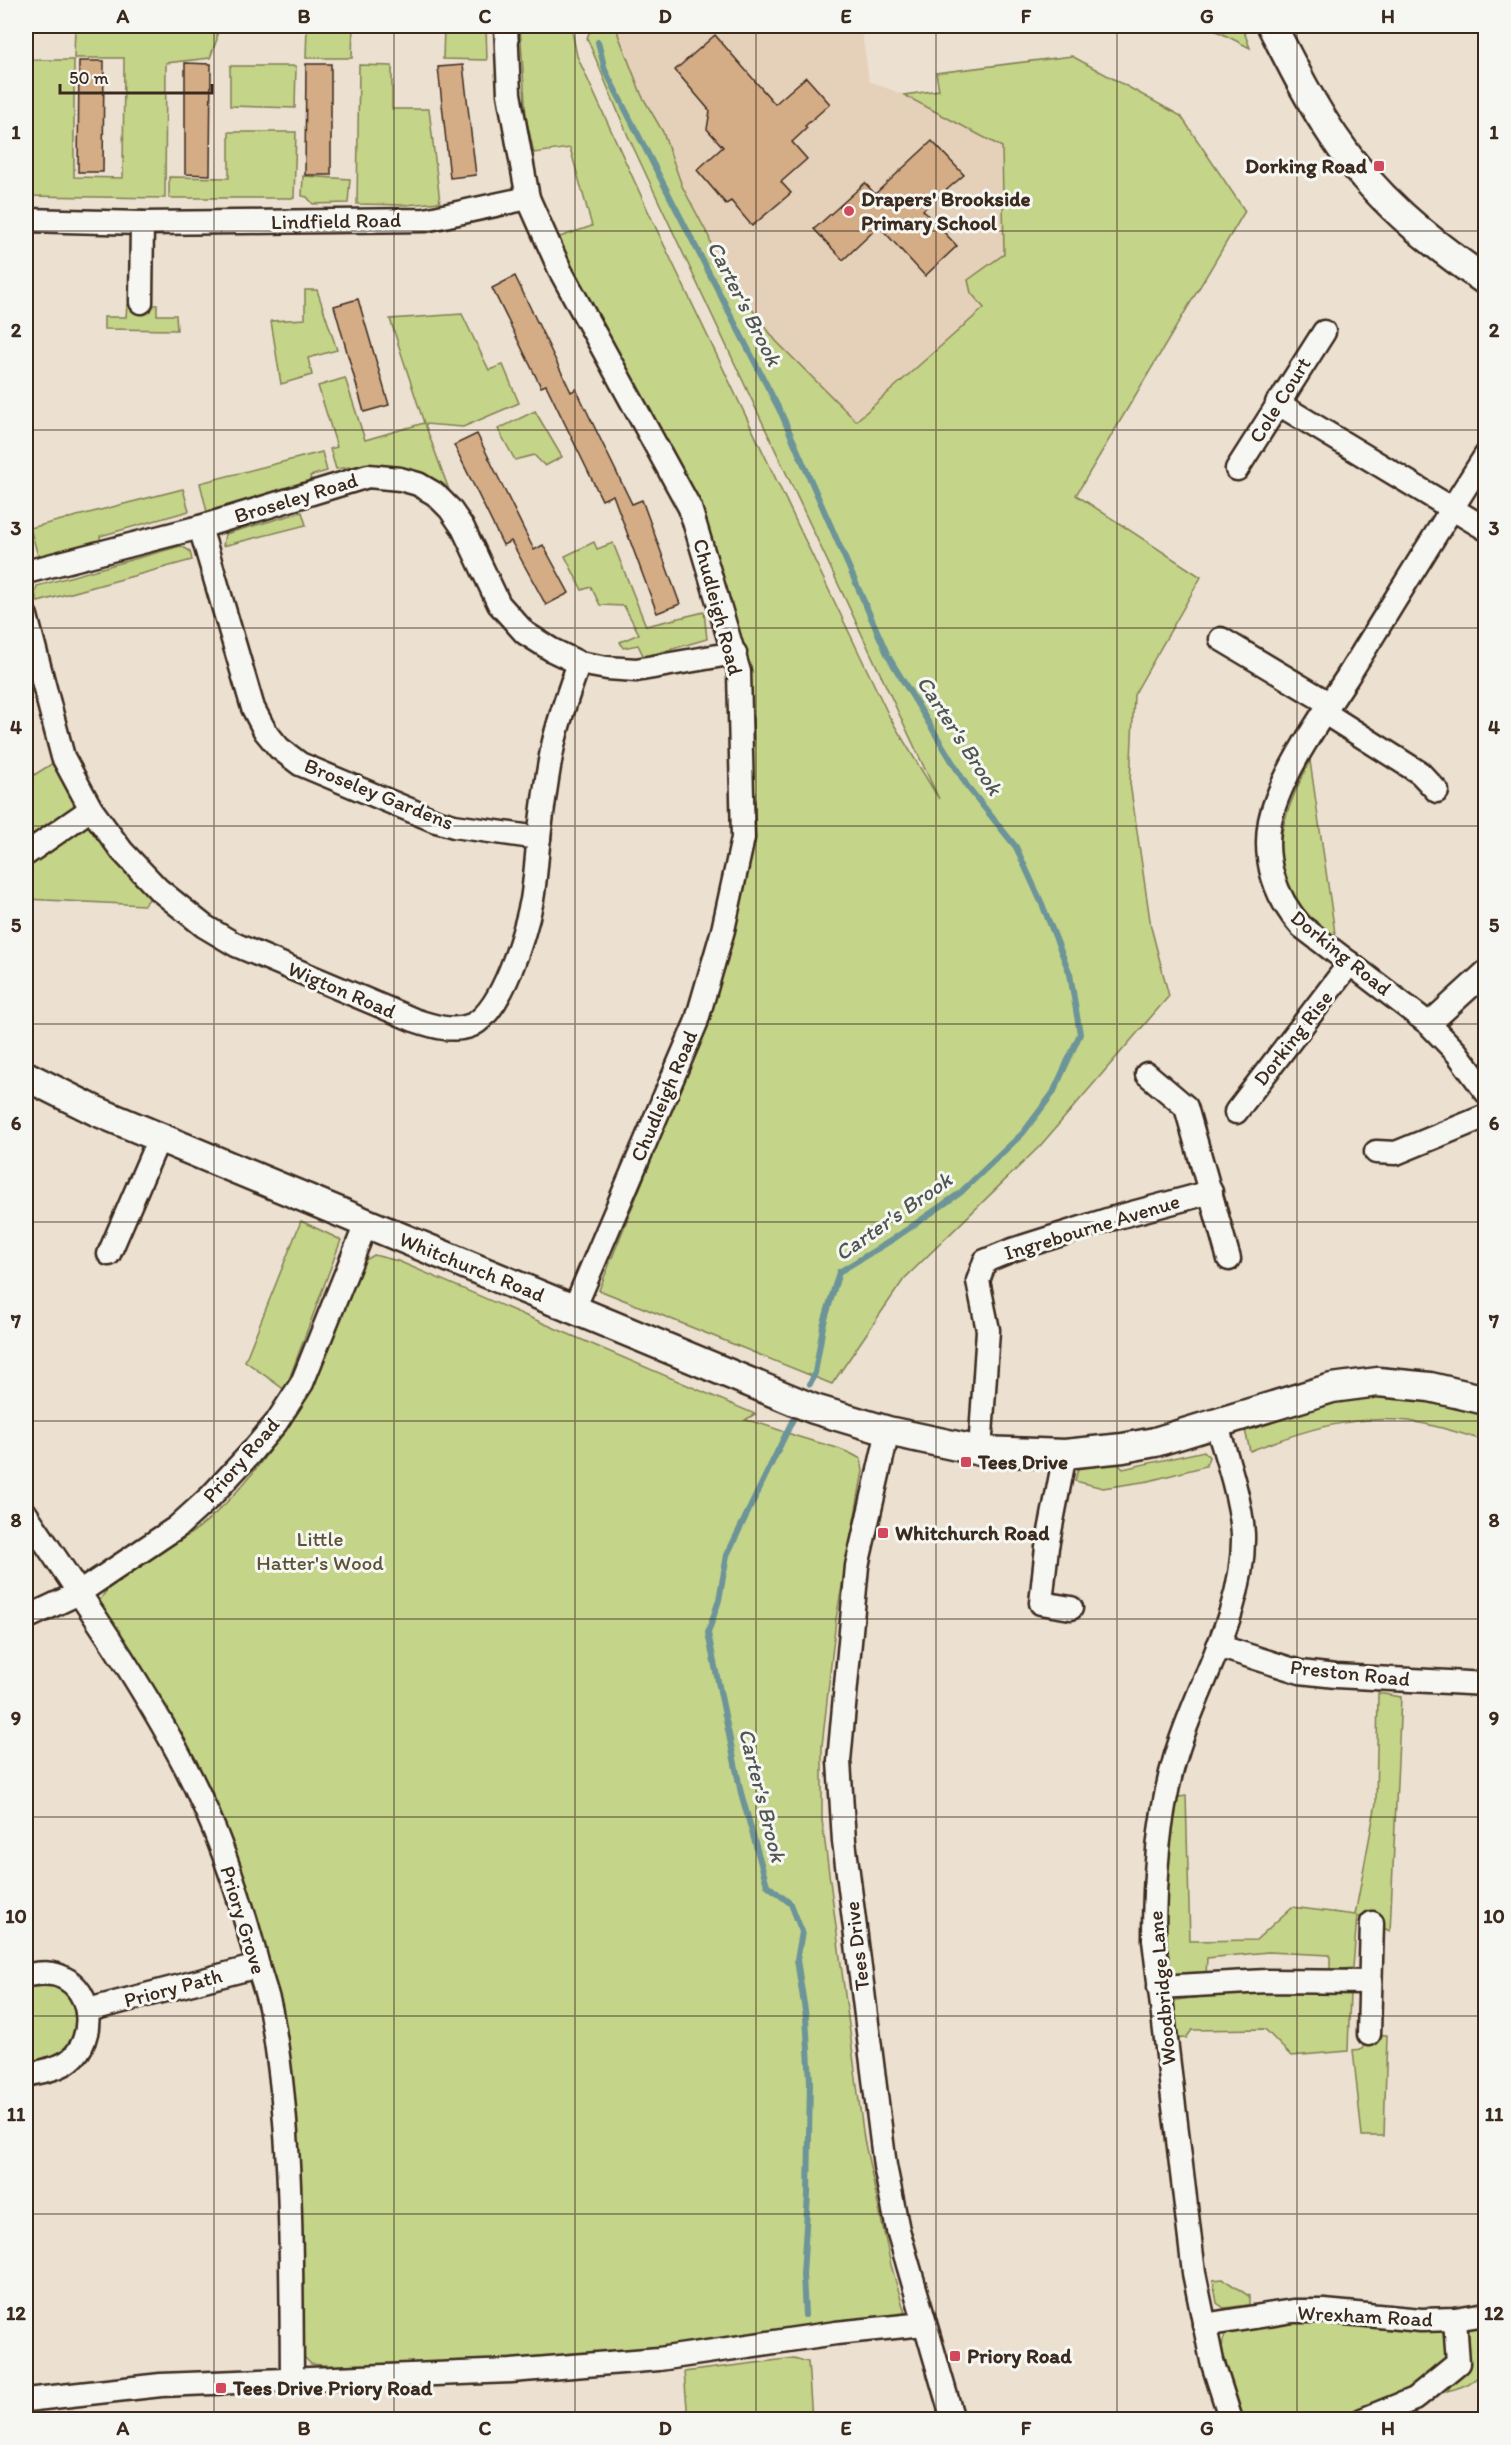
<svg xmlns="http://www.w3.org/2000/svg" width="1511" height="2445" viewBox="0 0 1511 2445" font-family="Itim,sans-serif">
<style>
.built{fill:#e5d0ba}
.green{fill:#c4d488;stroke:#807f53;stroke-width:1.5}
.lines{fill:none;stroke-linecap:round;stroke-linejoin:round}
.stream{stroke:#6c9499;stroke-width:6}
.building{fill:#d4ac85;stroke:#3b2a1e;stroke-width:1.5}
.minor-casing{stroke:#3b2a1e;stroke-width:27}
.tertiary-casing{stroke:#3b2a1e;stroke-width:33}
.minor{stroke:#f6f6f2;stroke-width:22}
.tertiary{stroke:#f6f6f2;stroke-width:28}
.grid{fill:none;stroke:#3b2a1e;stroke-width:1.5;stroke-opacity:0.55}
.poi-dot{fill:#d1495b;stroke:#f6f6f2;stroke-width:2}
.labels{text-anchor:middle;stroke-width:6;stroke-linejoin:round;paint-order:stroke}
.poi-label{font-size:21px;font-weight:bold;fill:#3b2a1e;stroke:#f6f6f2;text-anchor:start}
.street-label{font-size:21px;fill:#3b2a1e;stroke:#f6f6f2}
.park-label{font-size:21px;fill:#5d5438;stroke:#f6f6f2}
.water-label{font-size:22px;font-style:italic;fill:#505651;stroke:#f6f6f2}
.neatline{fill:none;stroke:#3b2a1e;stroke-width:2}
.grid-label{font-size:20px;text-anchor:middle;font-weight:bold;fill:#3b2a1e}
</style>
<rect width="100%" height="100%" fill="#ece0d1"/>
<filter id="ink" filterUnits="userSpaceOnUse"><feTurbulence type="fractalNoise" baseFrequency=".0167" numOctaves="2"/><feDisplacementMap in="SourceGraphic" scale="12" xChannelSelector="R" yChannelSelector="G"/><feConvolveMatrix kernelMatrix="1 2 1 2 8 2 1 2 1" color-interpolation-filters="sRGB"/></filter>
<g filter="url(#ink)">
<!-- built -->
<polygon class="built" points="618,26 861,26 869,81 904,95 1003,147 1004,254 971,293 985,308 856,421 776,341 715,260 709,237 682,186 663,132 642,96 618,34"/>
<!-- green -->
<g class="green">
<polygon points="75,26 217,26 217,39 210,58 166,63 165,198 26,196 26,60 74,60 74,177 123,178 124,58 74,58"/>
<polygon points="307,26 353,26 352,58 306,58"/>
<polygon points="444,26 486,26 487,60 443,59"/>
<polygon points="520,26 571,26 577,56 655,226 890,718 939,799 628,136 587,38 592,26 618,26 618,34 642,96 663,132 682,186 709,237 715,260 776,341 856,421 984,308 971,293 968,280 1004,254 1002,147 904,95 939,90 936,73 1072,56 1181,116 1245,211 1076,495 1201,577 1134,695 1130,783 1151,927 1169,996 1040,1146 904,1279 832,1384 599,1290 693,1056 727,963 755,842 749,669 697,498 585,299 557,238 592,226 570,148 534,153 526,118"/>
<polygon points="1207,26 1242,26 1250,48"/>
<polygon points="359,65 392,66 392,109 429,109 440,202 405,205 357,204"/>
<polygon points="230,66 296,66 295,108 230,106"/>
<polygon points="229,132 296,132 294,198 169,198 169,177 229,178"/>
<polygon points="303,176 350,179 348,203 313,204 307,197 302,196"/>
<polygon points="305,290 317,290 337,350 308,358 312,375 281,384 271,321 305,319"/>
<polygon points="127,305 157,305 157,315 176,315 177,330 104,329 104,317 126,317"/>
<polygon points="462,314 489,370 503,365 519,403 463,427 425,424 449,490 424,477 364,465 336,469 330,449 337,447 318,386 345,378 365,440 424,423 390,319"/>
<polygon points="535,411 562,457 545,466 534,455 515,460 498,429"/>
<polygon points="322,452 327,471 310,476 312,483 207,512 200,483"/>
<polygon points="183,489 189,511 100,536 101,544 39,559 30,528"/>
<polygon points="302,512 306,525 223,546 225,534"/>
<polygon points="594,542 597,549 613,543 646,626 704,612 707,639 644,657 638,645 623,648 620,642 639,634 624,606 600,605 591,587 582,590 565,556"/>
<polygon points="181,546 190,551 192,560 38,602 35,594 37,586"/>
<path d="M1310,761L1336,940C1322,929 1305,919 1295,904C1263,857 1288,805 1310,761Z"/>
<polygon points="53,763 92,829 154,894 144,905 26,899 26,780"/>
<polygon points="301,1221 341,1240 285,1390 245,1361"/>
<path d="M374,1255L398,1261L755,1414L745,1420C764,1423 780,1431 799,1437C821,1444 842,1447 861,1459L863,1471L836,1619L822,1746V1820L864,2139L891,2265L905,2313L752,2339L631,2355L368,2369L311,2364L304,2357L254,1913L102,1610L100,1600C115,1573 161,1554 187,1536C200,1528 214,1515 225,1504C293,1436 327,1348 364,1261Z"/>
<path d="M1384,1397L1419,1399L1485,1413V1441C1461,1433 1434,1425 1409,1421C1353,1414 1301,1431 1250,1451L1244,1426L1343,1398Z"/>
<polygon points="1204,1451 1209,1457 1206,1466 1149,1481 1103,1488 1075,1481 1079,1465 1118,1464 1123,1469"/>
<polygon points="1378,1693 1401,1697 1390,1931 1357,1916 1353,1968 1330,1970 1330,1955 1268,1952 1207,1958 1206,1976 1170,1977 1162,1962 1172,1798 1186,1796 1190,1941 1256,1940 1292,1907 1355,1915 1376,1803"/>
<polygon points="26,1975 77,1989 83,2043 26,2075"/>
<polygon points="1266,1989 1350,1992 1348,2051 1291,2056 1265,2029 1192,2030 1186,2038 1173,2039 1170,2010 1176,2000"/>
<polygon points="1369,2034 1387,2035 1384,2136 1362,2136 1353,2050 1362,2049"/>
<polygon points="1223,2279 1249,2296 1249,2305 1224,2308 1217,2303 1213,2280"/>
<path d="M1310,2320L1444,2330L1447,2360L1418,2385L1336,2419H1241C1233,2394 1213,2359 1226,2333Z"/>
<path d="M1485,2326C1485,2364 1491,2381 1447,2391L1463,2370L1469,2328Z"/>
<polygon points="794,2358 808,2362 812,2419 688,2419 684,2372"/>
</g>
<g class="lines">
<!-- stream -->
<g class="stream">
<polyline points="598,42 605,70 782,415 888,656 967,786 1016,847 1042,904 1070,974 1080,1034 1053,1093 1023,1133 960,1193 892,1240 839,1272 823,1326 815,1373 810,1384"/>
<polyline points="798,1409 727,1555 719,1600 708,1633 741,1793 767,1885 791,1904 802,1932 797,1960 806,2017 810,2081 808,2194 803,2274 805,2315"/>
</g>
</g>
<!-- building -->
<g class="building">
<polygon points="715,35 775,104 806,77 830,104 805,126 807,128 792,142 807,159 781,182 791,193 752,226 731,201 726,204 697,170 723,147 707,129 710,111 675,70"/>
<polygon points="79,61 104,61 103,172 78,172"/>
<polygon points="185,63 211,64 210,175 185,174"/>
<polygon points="306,64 331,64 331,175 305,175"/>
<polygon points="463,65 476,175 450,178 438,67"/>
<polygon points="932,141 964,175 923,210 957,246 925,276 879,226 843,260 814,229 865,183 875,194"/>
<polygon points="515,276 571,392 576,389 632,504 642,500 680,604 657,613 613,495 602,500 546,385 541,387 492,288"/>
<polygon points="358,299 389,405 364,412 334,306"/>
<polygon points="477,434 534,550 543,545 569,593 546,605 511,541 503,545 454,445"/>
</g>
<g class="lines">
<defs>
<g id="minor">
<polyline points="506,26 509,94 528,198 561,272 690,508 739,672 743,838 723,930 696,1023 574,1309"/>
<polyline points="26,220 142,223 425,220 528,198"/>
<polyline points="141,302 142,223"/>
<polyline points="1277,403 1486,529"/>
<path d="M1486,455C1439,528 1394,602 1348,676C1322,716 1280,775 1270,821C1263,860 1275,897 1301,926L1429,1024L1457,1053L1486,1092"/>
<polyline points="1237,469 1324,332"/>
<polyline points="200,527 253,708 265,731 279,748 300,764 436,821 454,826 539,838"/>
<polyline points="26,572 200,527 368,476 400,479 418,484 435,494 450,509 463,528 499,604 525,633 552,650 579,663 607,668 636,670 735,653"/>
<path d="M26,616L63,757L91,809L122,851L158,889L204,926L236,945L414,1020C432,1026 453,1033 472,1025C503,1010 525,933 532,900C535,882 536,864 538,846C542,813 546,779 553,746C559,718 569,691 579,663"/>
<polyline points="1221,639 1330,704"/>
<polyline points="1325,713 1420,773 1437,791"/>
<polyline points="26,854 91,809"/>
<polyline points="1429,1024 1486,972"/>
<polyline points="1147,1074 1186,1107 1229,1259"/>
<polyline points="1236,1112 1350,963"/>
<polyline points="1376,1152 1396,1153 1486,1116"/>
<polyline points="109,1254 159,1138"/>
<path d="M1216,1423C1226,1455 1241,1500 1243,1534C1245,1612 1198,1682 1176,1755C1158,1815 1154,1878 1154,1940L1194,2273L1212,2361L1231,2420"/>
<polyline points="888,1431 857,1566 839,1761 844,1841 885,2166 898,2230 953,2420"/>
<polyline points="980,1451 988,1330 978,1281 985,1261 1012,1250 1110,1219 1211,1192"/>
<polyline points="1065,1454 1047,1547 1041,1603 1071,1608"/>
<path d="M26,1514C81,1596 139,1678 185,1766C217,1827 240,1896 257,1962C261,1979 268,1995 271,2012C293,2132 291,2257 292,2379"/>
<polyline points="26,1618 79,1593 177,1527 210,1497 248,1456 276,1423 302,1383 366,1224"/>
<polyline points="1218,1646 1300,1672 1336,1676 1486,1684"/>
<path d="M26,1975C38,1974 51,1971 62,1977C94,1991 95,2040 70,2060C59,2069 39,2072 26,2075"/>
<polyline points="1159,1987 1266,1981 1370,1982"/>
<polyline points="88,2010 258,1966"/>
<polyline points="1369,2034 1372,1923"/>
<polyline points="1204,2325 1293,2311 1324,2311 1421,2320 1455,2319 1486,2314"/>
<polyline points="26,2400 161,2385 511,2371 659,2359 836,2333 924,2324"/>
<polyline points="1362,2420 1414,2399 1458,2363 1455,2319"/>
</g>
<g id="tertiary">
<path d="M1272,26C1291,63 1310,102 1334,137C1373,196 1428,241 1486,281"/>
<polyline points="26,1076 96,1111 814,1409 888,1431 980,1451 1065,1454 1123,1448 1155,1442 1332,1388 1378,1382 1430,1387 1486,1400"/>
</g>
</defs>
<!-- minor casing -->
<use href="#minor" class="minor-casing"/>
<!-- tertiary casing -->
<use href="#tertiary" class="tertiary-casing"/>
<!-- minor -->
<use href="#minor" class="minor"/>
<!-- tertiary -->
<use href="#tertiary" class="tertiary"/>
</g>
</g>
<!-- grid -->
<path class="grid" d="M214,26V2420M394,26V2420M575,26V2420M756,26V2420M936,26V2420M1117,26V2420M1297,26V2420M26,231H1486M26,430H1486M26,628H1486M26,826H1486M26,1024H1486M26,1222H1486M26,1421H1486M26,1619H1486M26,1817H1486M26,2016H1486M26,2214H1486"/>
<!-- markers -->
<g class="poi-dot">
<rect x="1373" y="160" width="12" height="12" rx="3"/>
<circle cx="849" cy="211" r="6"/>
<rect x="960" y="1456" width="12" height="12" rx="3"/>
<rect x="877" y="1527" width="12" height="12" rx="3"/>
<rect x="949" y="2350" width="12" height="12" rx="3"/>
<rect x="215" y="2382" width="12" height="12" rx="3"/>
</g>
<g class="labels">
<!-- poi labels -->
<g class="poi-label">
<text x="1367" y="173" text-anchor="end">Dorking Road</text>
<text x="861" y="206">Drapers' Brookside<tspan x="861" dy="24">Primary School</tspan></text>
<text x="978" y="1469">Tees Drive</text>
<text x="895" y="1540">Whitchurch Road</text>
<text x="967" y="2363">Priory Road</text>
<text x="233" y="2395">Tees Drive Priory Road</text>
</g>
<!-- street labels -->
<g class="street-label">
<text transform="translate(336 221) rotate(-1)" y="7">Lindfield Road</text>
<text transform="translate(1280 400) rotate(-58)" y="7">Cole Court</text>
<text transform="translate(296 498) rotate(-17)" y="7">Broseley Road</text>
<text transform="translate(718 607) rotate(75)" y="7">Chudleigh Road</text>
<text transform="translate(379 794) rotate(22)" y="7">Broseley Gardens</text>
<text transform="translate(1341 953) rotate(39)" y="7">Dorking Road</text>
<text transform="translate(342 990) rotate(23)" y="7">Wigton Road</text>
<text transform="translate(1293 1038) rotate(-52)" y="7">Dorking Rise</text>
<text transform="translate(664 1096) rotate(-67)" y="7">Chudleigh Road</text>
<text transform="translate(1092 1227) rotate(-17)" y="7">Ingrebourne Avenue</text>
<text transform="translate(472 1267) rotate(22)" y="7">Whitchurch Road</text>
<text transform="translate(241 1460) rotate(-49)" y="7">Priory Road</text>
<text transform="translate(1350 1673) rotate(6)" y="7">Preston Road</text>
<text transform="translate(243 1920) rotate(73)" y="7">Priory Grove</text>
<text transform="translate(857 1946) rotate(-97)" y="7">Tees Drive</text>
<text transform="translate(173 1988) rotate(-15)" y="7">Priory Path</text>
<text transform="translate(1162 1988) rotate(-95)" y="7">Woodbridge Lane</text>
<text transform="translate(1365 2316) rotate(3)" y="7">Wrexham Road</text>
</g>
<!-- park labels -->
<g class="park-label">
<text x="320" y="1546">Little<tspan x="320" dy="24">Hatter's Wood</tspan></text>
</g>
<!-- water labels -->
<g class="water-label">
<text transform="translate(745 303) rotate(63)" y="8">Carter's Brook</text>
<text transform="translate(960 735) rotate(57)" y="8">Carter's Brook</text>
<text transform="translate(893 1216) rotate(-35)" y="8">Carter's Brook</text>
<text transform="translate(763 1795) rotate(76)" y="8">Carter's Brook</text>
</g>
</g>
<!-- margin -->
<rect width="1511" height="2445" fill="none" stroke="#f6f6f2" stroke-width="66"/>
<!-- scale -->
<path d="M60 84v9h152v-9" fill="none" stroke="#3b2a1e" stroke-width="3"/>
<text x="69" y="84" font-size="18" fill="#3b2a1e" stroke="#f6f6f2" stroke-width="4.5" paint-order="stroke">50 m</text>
<rect x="33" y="33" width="1445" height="2379" class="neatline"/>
<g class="grid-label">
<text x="123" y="23">A</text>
<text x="304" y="23">B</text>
<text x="485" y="23">C</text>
<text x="665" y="23">D</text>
<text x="846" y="23">E</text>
<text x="1026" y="23">F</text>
<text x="1207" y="23">G</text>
<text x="1388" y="23">H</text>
<text x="16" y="139">1</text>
<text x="1494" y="139">1</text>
<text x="16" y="337">2</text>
<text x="1494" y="337">2</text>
<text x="16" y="535">3</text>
<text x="1494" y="535">3</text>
<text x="16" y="734">4</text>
<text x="1494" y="734">4</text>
<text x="16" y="932">5</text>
<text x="1494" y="932">5</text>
<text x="16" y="1130">6</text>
<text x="1494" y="1130">6</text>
<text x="16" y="1328">7</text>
<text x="1494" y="1328">7</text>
<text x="16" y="1527">8</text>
<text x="1494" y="1527">8</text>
<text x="16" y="1725">9</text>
<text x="1494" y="1725">9</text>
<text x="16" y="1923">10</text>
<text x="1494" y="1923">10</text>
<text x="16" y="2121">11</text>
<text x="1494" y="2121">11</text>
<text x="16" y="2320">12</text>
<text x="1494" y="2320">12</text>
<text x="123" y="2435">A</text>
<text x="304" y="2435">B</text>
<text x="485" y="2435">C</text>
<text x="665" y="2435">D</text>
<text x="846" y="2435">E</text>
<text x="1026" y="2435">F</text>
<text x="1207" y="2435">G</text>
<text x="1388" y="2435">H</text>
</g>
</svg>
